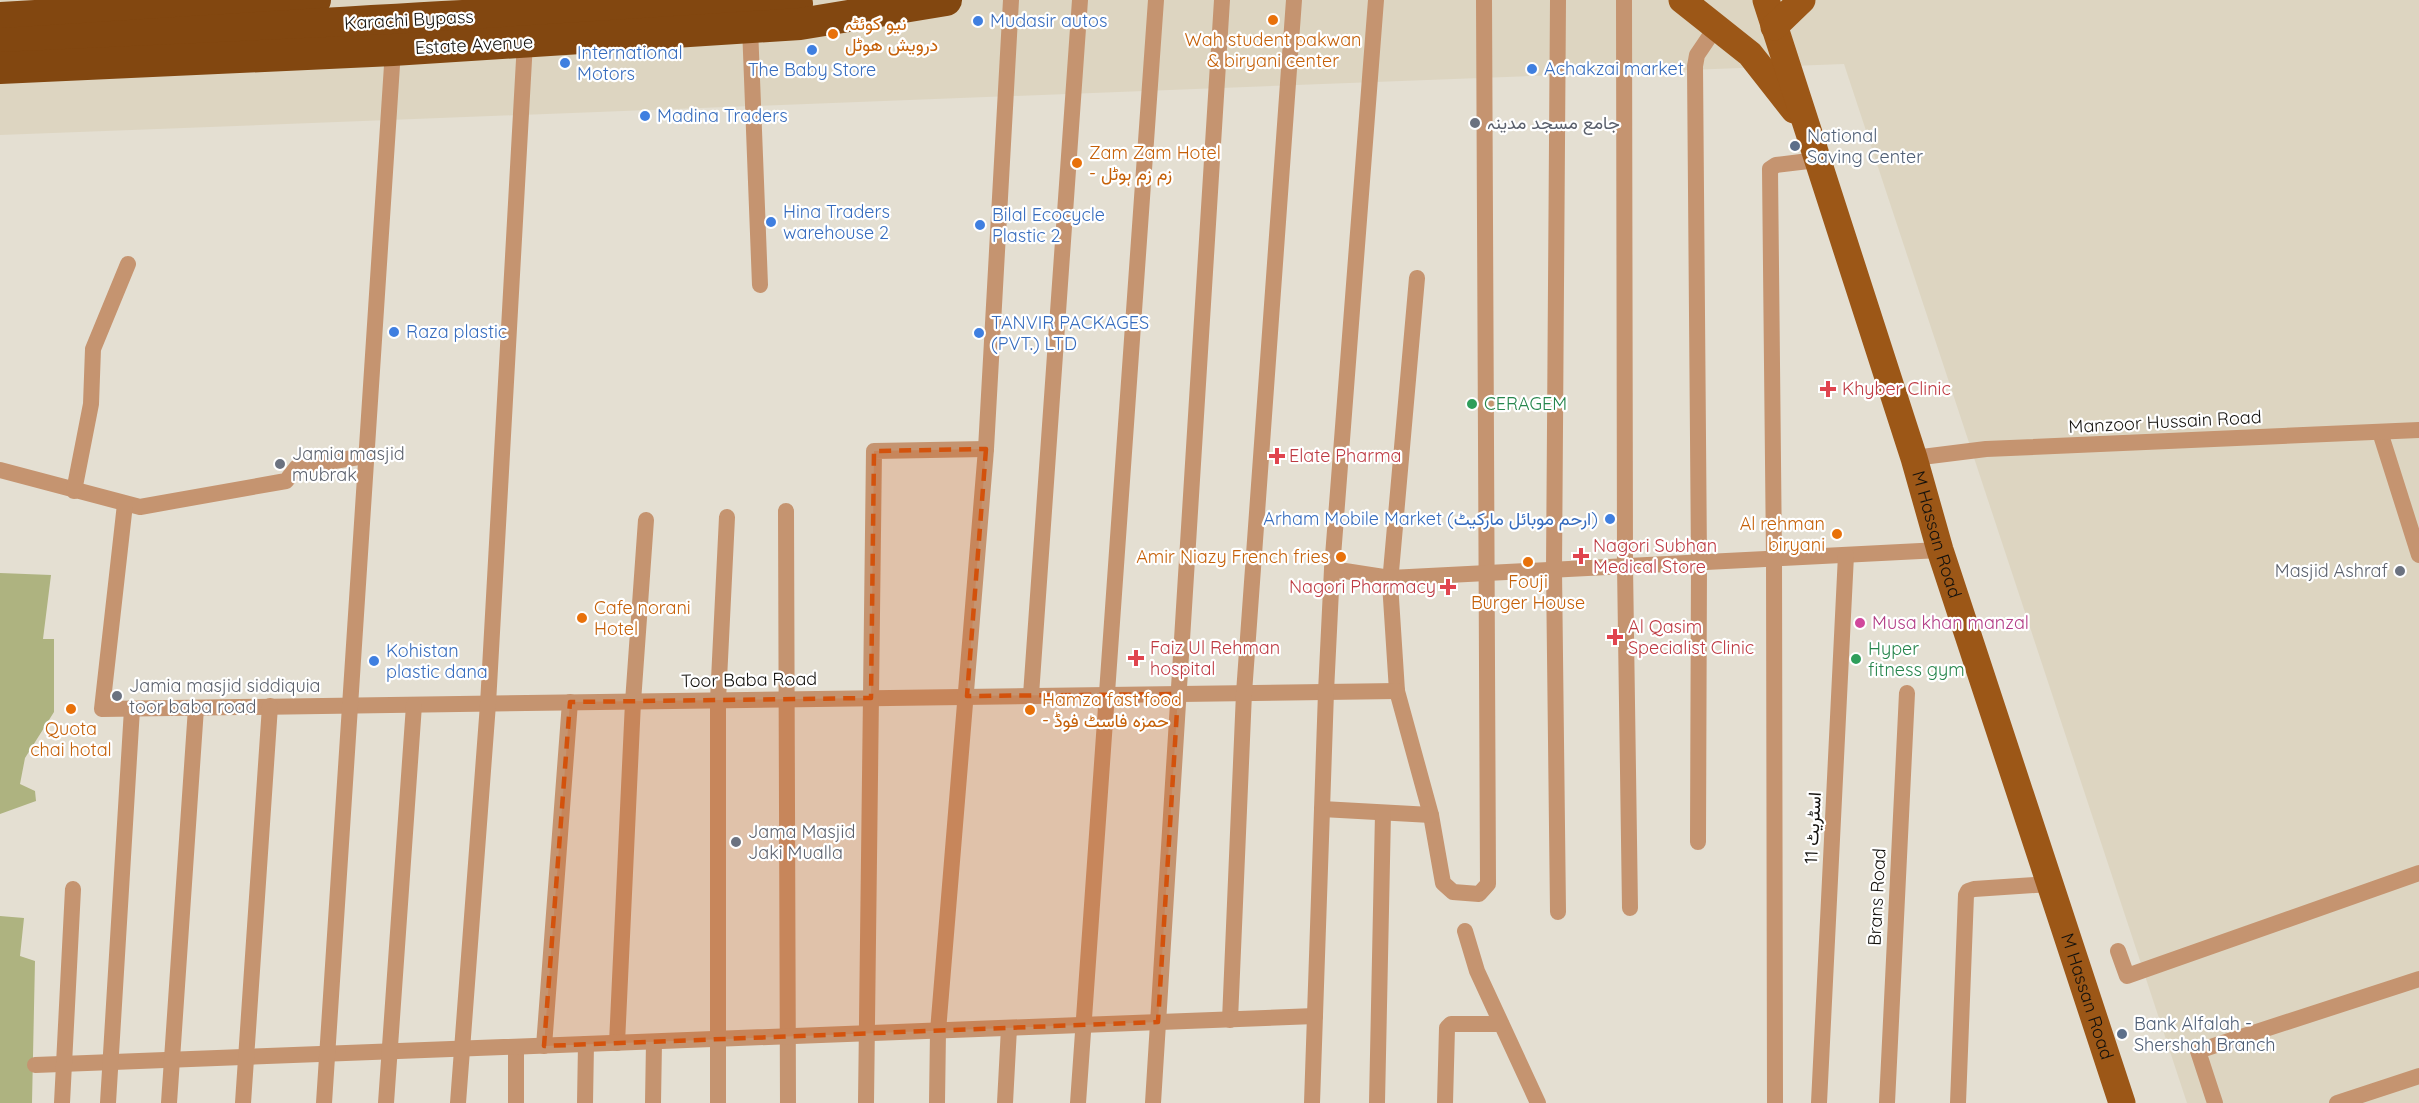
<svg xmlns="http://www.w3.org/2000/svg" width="2419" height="1103" viewBox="0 0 2419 1103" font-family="Quicksand,Vazirmatn,sans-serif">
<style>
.built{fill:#ddd5c1}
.green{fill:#aeb380}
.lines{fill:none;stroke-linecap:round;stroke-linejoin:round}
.street{stroke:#c59470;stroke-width:16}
.primary{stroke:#9c5717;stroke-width:27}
.highway{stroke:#824710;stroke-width:32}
.marked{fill:#d3520c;fill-opacity:0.2;stroke:#d3520c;stroke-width:4.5;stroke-dasharray:12 8;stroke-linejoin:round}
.food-dot{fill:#e8710a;stroke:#fff;stroke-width:2}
.shop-dot{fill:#3f7fe0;stroke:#fff;stroke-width:2}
.worship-dot{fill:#6b7280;stroke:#fff;stroke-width:2}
.service-dot{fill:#5c6f8a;stroke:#fff;stroke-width:2}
.health-dot{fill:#e0444e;stroke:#fff;stroke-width:2}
.leisure-dot{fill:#2e9e5b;stroke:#fff;stroke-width:2}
.hotel-dot{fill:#d1479c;stroke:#fff;stroke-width:2}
.labels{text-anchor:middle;stroke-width:4.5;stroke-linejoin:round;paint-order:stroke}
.street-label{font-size:18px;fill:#13110d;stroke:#fff}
.shop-label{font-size:18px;fill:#366cbe;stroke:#fff;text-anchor:start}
.food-label{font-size:18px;fill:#c56008;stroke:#fff;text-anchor:start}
.worship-label{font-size:18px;fill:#5b616d;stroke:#fff;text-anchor:start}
.service-label{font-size:18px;fill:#4e5e75;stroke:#fff;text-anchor:start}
.health-label{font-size:18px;fill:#be3a42;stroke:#fff;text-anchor:start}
.leisure-label{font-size:18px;fill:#27864d;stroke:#fff;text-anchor:start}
.hotel-label{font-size:18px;fill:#b23c85;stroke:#fff;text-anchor:start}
</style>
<rect width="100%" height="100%" fill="#e4dfd2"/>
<!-- built -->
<polygon class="built" points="0,0 2419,0 2419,1103 2187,1103 1844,64 0,135"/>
<!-- green -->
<g class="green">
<polygon points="0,573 51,575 43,639 54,639 54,712 25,758 20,784 35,791 36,801 0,814"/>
<polygon points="0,916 24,918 20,956 35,961 32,1103 0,1103"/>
</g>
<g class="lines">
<!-- street -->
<g class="street">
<polyline points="1624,0 1625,566 1630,908"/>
<polyline points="750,27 760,285"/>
<polyline points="1417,278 1390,583 1397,691 1431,815 1443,883 1453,892 1479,894 1488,884 1484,0"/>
<polyline points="2380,432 2419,555"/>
<polyline points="1914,458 1986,449 2419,430"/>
<polyline points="0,470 140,507 286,481 297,467 365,456"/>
<polyline points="74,491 91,404 93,349 128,264"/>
<polyline points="125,504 102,709 1397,691"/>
<polyline points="786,511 788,1103"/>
<polyline points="1332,569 1390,578 1940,550"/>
<polyline points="1031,695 1080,0"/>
<polyline points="1322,809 1431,815"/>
<polyline points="1698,842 1699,562 1695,66 1697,55 1716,27"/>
<polyline points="1558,912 1554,570 1558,0"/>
<polyline points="1465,931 1477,971 1538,1103"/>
<polyline points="2118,951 2127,976 2419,873"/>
<polyline points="1230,1020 1244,693 1294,0"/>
<polyline points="617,1043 633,702 646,520"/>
<polyline points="544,1046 570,702"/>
<polyline points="516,1047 516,1103"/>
<polyline points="35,1065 1315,1016"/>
<polyline points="62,1103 73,889"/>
<polyline points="108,1103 132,709"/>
<polyline points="169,1103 196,708"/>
<polyline points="243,1103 270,706"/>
<polyline points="324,1103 393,50"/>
<polyline points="386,1103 414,705"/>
<polyline points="458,1103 488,704 525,42"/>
<polyline points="585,1103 586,1044"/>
<polyline points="653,1103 654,1042"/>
<polyline points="718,1103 718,700 727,517"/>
<polyline points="866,1103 874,451 986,449"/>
<polyline points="937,1103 938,1031 986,449 1011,0"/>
<polyline points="1005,1103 1009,1028"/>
<polyline points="1078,1103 1156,0"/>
<polyline points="1153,1103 1222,0"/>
<polyline points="1312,1103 1326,692 1332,569 1376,0"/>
<polyline points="1377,1103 1383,813"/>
<polyline points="1445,1103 1447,1028 1451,1024 1501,1024"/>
<polyline points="1775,1103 1774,558 1770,169 1776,165 1817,160"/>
<polyline points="1819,1103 1846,555"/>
<polyline points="1887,1103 1907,693"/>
<polyline points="1958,1103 1966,895 1968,891 1974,889 2050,884"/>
<polyline points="2215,1103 2198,1051 2419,979"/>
<polyline points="2337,1103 2419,1076"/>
</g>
<!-- primary -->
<g class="primary">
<polyline points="1682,0 1750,54 1794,110"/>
<path id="s1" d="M1766,0L1914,458L1940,550L2122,1103"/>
<polyline points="1774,27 1802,0"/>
</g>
<!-- highway -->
<g class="highway">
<polyline points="0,18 315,0"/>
<path d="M0,44C265,28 531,8 797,4"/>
<polyline points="0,68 393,50 800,24 946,0"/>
</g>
</g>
<!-- marked area -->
<path class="marked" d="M986,449L967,696L1178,694L1158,1022L544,1046L570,702L871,698L874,451Z"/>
<!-- markers -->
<g class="food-dot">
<circle cx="1273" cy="20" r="6"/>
<circle cx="833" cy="34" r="6"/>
<circle cx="1077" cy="163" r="6"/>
<circle cx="1837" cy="534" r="6"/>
<circle cx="1341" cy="557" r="6"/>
<circle cx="1528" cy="562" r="6"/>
<circle cx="582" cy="618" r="6"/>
<circle cx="71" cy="709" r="6"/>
<circle cx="1030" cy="710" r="6"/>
</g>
<g class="shop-dot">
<circle cx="978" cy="21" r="6"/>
<circle cx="812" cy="50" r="6"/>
<circle cx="565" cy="63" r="6"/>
<circle cx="1532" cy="69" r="6"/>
<circle cx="645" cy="116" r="6"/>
<circle cx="771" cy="222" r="6"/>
<circle cx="980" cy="225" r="6"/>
<circle cx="394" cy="332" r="6"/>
<circle cx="979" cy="333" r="6"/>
<circle cx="1610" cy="519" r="6"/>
<circle cx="374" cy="661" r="6"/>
</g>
<g class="worship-dot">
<circle cx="1475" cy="123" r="6"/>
<circle cx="280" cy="464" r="6"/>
<circle cx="2400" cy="571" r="6"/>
<circle cx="117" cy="696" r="6"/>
<circle cx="736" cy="842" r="6"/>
</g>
<g class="service-dot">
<circle cx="1795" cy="146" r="6"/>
<circle cx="2122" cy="1034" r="6"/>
</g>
<g class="health-dot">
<path d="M1825 380h6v6h6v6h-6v6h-6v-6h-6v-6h6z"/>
<path d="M1274 447h6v6h6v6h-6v6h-6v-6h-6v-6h6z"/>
<path d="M1578 547h6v6h6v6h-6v6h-6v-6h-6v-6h6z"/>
<path d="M1445 578h6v6h6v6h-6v6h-6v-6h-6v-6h6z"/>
<path d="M1612 628h6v6h6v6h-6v6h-6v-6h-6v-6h6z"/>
<path d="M1133 649h6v6h6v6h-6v6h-6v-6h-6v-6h6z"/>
</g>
<g class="leisure-dot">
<circle cx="1472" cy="404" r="6"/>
<circle cx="1856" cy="659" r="6"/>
</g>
<circle class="hotel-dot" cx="1860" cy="623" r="6"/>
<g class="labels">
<!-- street labels -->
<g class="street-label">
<text transform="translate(409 20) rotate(-3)" y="6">Karachi Bypass</text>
<text transform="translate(474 45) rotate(-3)" y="6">Estate Avenue</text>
<text transform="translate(2165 422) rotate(-3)" y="6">Manzoor Hussain Road</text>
<text dy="6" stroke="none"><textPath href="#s1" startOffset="561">M Hassan Road</textPath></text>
<text transform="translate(749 680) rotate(-1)" y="6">Toor Baba Road</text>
<text transform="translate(1813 828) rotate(-87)" y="6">اسٹریٹ 11</text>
<text transform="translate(1877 897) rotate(-87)" y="6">Brans Road</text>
<text dy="6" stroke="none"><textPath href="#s1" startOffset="1047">M Hassan Road</textPath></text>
</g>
<!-- shop labels -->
<g class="shop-label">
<text x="990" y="27">Mudasir autos</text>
<text x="577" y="59">International<tspan x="577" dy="21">Motors</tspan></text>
<text x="1544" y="75">Achakzai market</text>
<text x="812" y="76" text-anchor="middle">The Baby Store</text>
<text x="657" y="122">Madina Traders</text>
<text x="783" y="218">Hina Traders<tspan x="783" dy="21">warehouse 2</tspan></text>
<text x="992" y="221">Bilal Ecocycle<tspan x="992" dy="21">Plastic 2</tspan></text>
<text x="991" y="329">TANVIR PACKAGES<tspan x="991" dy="21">(PVT.) LTD</tspan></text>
<text x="406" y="338">Raza plastic</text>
<text x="1598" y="525" text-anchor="end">Arham Mobile Market (ارحم موبائل مارکیٹ)</text>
<text x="386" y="657">Kohistan<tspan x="386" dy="21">plastic dana</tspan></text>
</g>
<!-- food labels -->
<g class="food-label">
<text x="845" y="30">نیو کوئٹہ<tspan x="845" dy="21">درویش ھوٹل</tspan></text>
<text x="1273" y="46" text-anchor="middle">Wah student pakwan<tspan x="1273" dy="21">&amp; biryani center</tspan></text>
<text x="1089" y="159">Zam Zam Hotel<tspan x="1089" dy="21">- زم زم ہوٹل</tspan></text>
<text x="1825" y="530" text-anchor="end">Al rehman<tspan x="1825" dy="21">biryani</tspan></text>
<text x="1329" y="563" text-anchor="end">Amir Niazy French fries</text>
<text x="1528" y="588" text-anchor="middle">Fouji<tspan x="1528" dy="21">Burger House</tspan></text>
<text x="594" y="614">Cafe norani<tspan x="594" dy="21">Hotel</tspan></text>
<text x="1042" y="706">Hamza fast food<tspan x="1042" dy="21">- حمزہ فاسٹ فوڈ</tspan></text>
<text x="71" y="735" text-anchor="middle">Quota<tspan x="71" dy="21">chai hotal</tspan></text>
</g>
<!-- worship labels -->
<g class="worship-label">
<text x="1487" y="129">جامع مسجد مدینہ</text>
<text x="292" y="460">Jamia masjid<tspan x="292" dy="21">mubrak</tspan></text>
<text x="2388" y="577" text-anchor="end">Masjid Ashraf</text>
<text x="129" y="692">Jamia masjid siddiquia<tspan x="129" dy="21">toor baba road</tspan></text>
<text x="748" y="838">Jama Masjid<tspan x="748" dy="21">Jaki Mualla</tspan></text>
</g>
<!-- service labels -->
<g class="service-label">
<text x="1807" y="142">National<tspan x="1807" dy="21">Saving Center</tspan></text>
<text x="2134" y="1030">Bank Alfalah -<tspan x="2134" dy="21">Shershah Branch</tspan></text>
</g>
<!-- health labels -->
<g class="health-label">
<text x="1842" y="395">Khyber Clinic</text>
<text x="1289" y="462">Elate Pharma</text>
<text x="1593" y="552">Nagori Subhan<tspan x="1593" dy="21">Medical Store</tspan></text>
<text x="1436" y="593" text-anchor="end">Nagori Pharmacy</text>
<text x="1628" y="633">Al Qasim<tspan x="1628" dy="21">Specialist Clinic</tspan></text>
<text x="1150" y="654">Faiz Ul Rehman<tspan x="1150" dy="21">hospital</tspan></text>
</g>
<!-- leisure labels -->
<g class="leisure-label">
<text x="1484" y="410">CERAGEM</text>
<text x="1868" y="655">Hyper<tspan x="1868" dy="21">fitness gym</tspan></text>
</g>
<!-- hotel labels -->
<g class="hotel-label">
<text x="1872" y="629">Musa khan manzal</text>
</g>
</g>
</svg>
